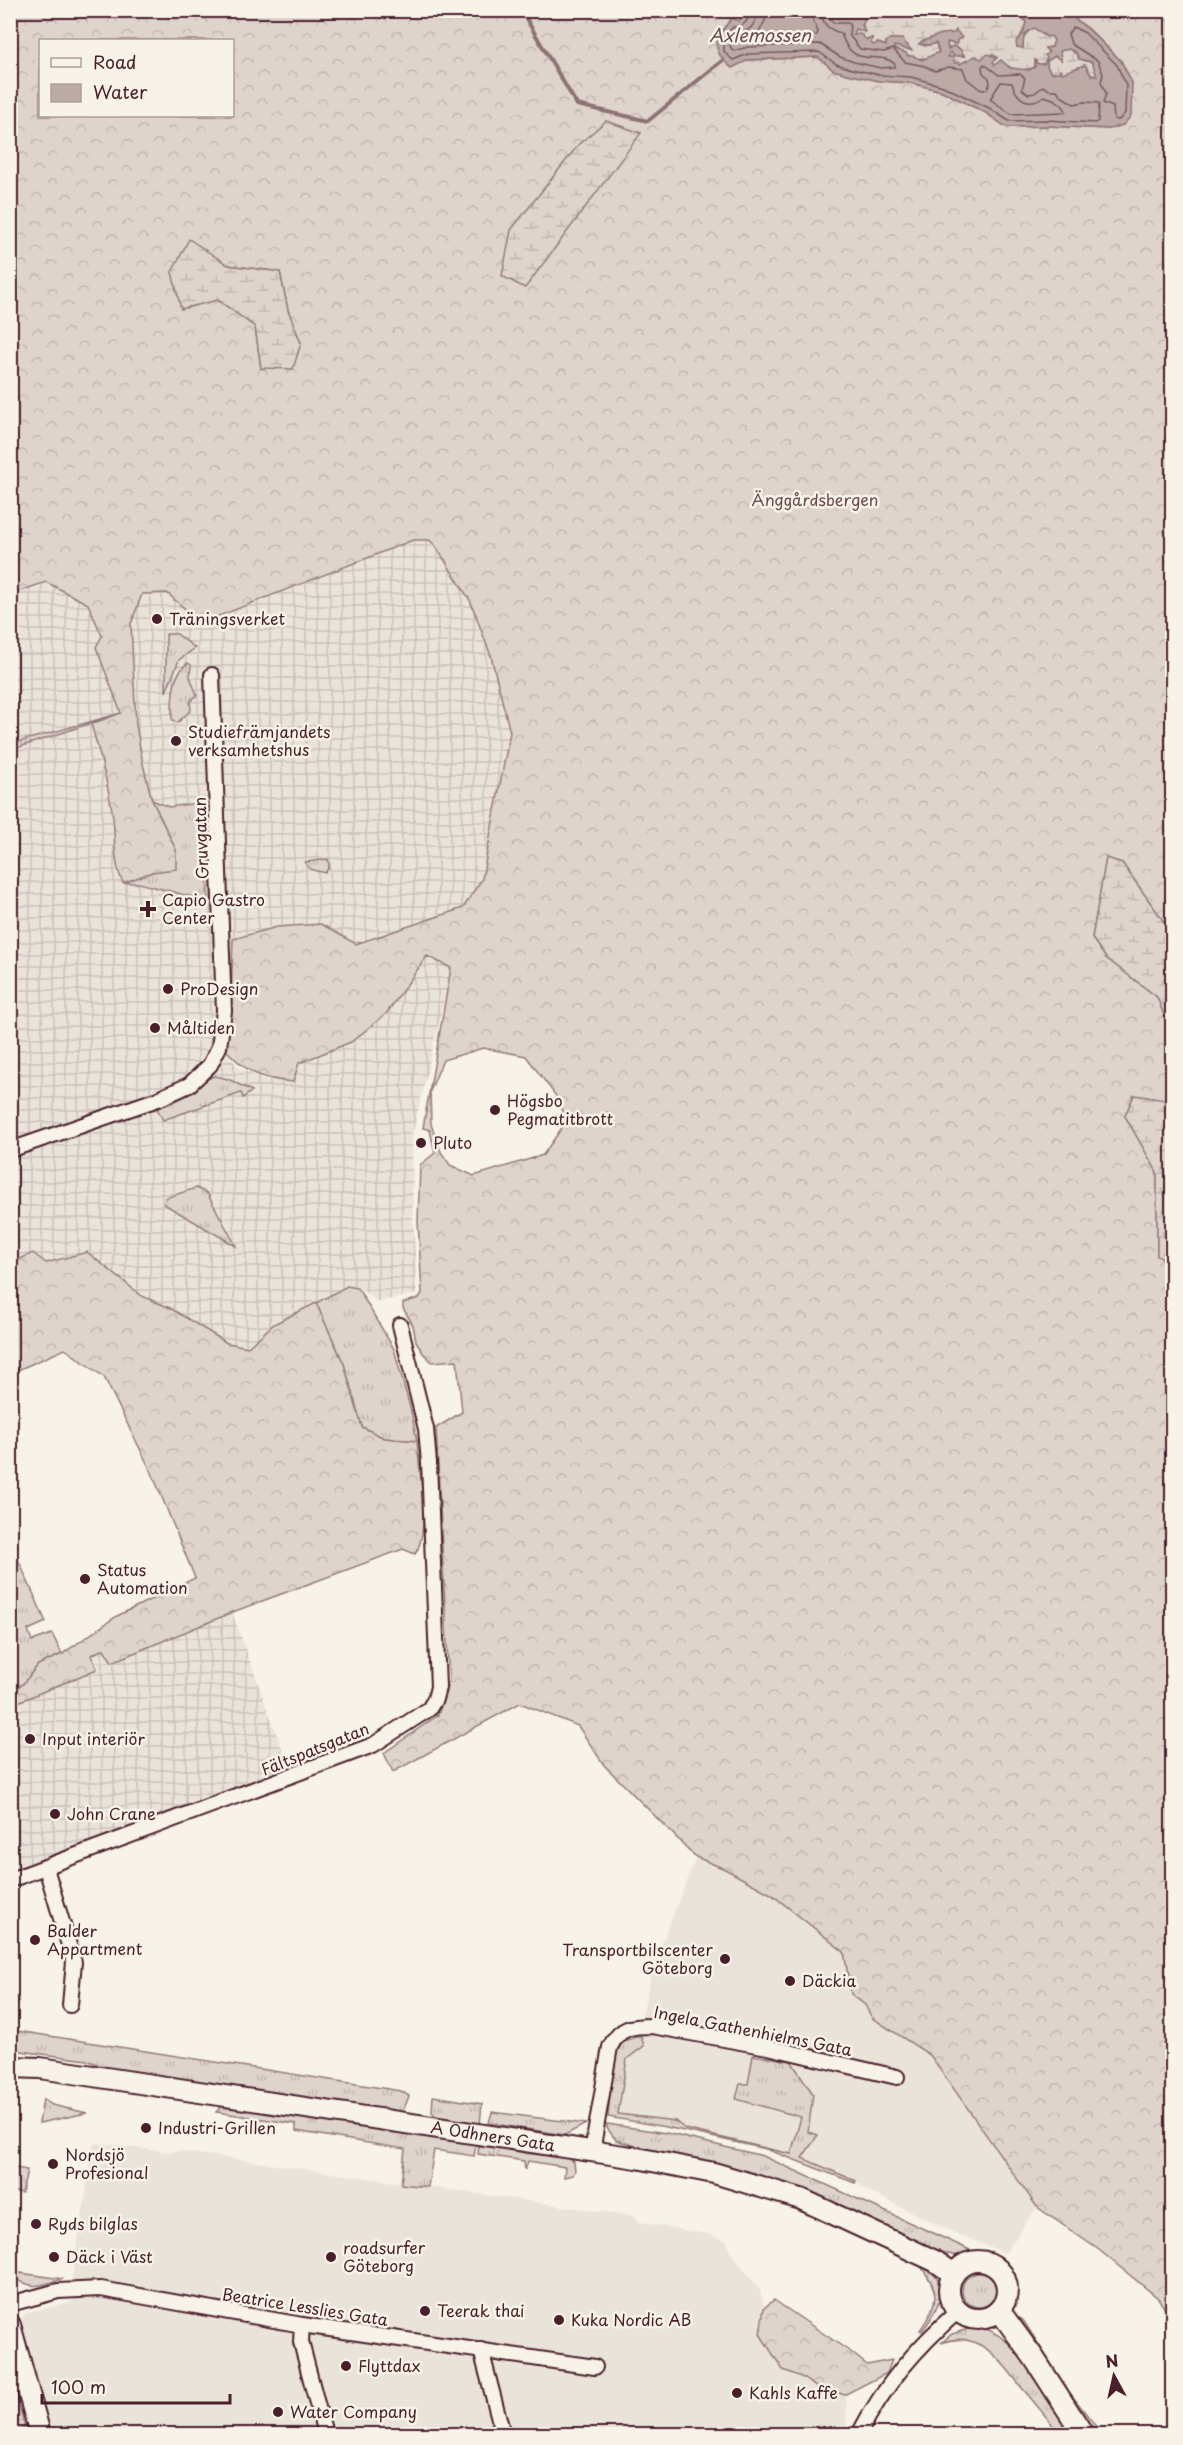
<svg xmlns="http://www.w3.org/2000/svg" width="1183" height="2445" viewBox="0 0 1183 2445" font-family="'Playpen Sans',sans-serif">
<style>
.built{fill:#eae3da}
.industrial{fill:url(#industrial-grid)}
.grass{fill:url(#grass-tufts);stroke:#947a7c;stroke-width:1.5}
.forest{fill:url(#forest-crowns);stroke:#947a7c;stroke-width:1.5;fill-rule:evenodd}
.wetland{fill:url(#wetland-marsh);stroke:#947a7c;stroke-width:1.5}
.water{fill:#bcaaa7;stroke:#8e7275;stroke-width:1.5;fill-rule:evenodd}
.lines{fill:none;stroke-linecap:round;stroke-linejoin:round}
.shore{stroke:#78575d;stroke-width:1.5}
.stream{stroke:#8e7275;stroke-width:4}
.street-casing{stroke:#4a1f2b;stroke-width:18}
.secondary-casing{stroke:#4a1f2b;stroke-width:24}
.street{stroke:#f7f3e8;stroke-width:14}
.secondary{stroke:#f7f3e8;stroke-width:20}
.poi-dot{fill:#4a1f2b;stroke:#f7f3e8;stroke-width:2}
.labels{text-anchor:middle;stroke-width:5;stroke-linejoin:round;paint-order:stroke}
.park-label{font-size:16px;fill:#6f4c53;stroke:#f7f3e8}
.poi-label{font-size:16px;fill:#4a1f2b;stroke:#f7f3e8;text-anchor:start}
.street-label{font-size:16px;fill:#4a1f2b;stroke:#f7f3e8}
.water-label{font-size:18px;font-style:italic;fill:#6c4950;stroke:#f7f3e8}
</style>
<defs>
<pattern id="industrial-grid" width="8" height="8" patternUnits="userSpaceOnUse" patternTransform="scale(1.5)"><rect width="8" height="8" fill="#eae3da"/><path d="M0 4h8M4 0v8" fill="none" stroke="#cac2bb"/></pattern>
<pattern id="grass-tufts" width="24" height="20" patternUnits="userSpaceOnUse" patternTransform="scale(1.5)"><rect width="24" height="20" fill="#ded4cc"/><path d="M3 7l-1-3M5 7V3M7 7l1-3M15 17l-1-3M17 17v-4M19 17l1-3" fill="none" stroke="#c0b6af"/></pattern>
<pattern id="forest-crowns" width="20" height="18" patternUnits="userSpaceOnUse" patternTransform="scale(1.5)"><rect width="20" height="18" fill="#ded4cc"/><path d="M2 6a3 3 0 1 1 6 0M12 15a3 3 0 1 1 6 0" fill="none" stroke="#c0b6af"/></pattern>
<pattern id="wetland-marsh" width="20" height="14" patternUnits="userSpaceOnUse" patternTransform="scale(1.5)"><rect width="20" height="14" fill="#ded4cc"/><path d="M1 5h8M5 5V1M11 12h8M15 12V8" fill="none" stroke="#c0b6af"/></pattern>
</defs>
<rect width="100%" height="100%" fill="#f7f3e8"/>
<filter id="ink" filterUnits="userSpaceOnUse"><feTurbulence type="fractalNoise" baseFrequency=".0167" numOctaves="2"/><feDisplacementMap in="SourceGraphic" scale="12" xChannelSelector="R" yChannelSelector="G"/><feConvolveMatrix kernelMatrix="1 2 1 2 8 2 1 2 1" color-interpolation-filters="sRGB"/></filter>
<g filter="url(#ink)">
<!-- built -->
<g class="built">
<polygon points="696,1857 725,1869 771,1894 844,1952 851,1994 865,2005 872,2018 930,2055 1037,2207 1005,2253 948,2230 864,2189 856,2181 785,2153 666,2126 607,2118 619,2056 641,2036 642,2015 654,1963"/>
<polygon points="94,2143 169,2152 179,2151 633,2216 638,2222 712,2235 727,2241 731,2253 760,2290 764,2308 760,2334 783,2370 801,2377 822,2391 846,2394 847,2431 844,2434 48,2434 19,2326 25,2313 74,2301 72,2278"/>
</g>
<!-- industrial -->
<g class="industrial">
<polygon points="413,540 429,540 435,545 470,600 491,656 510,732 482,879 463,908 356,944 320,924 234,939 230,999 222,1047 239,1068 266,1080 292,1082 299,1063 351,1042 386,1014 427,956 452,968 412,1136 413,1220 417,1294 378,1302 358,1287 347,1286 274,1324 248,1347 227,1343 170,1308 142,1296 88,1252 46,1263 33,1253 11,1263 10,594 46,582 88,604 102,636 96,647 121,713 91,725 103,761 112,812 117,870 123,883 139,883 208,901 204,802 169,807 152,800 143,764 136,725 131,624 142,594 167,593 343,566"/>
<polygon points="232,1612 289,1768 139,1827 11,1871 10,1705 97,1668 91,1655 105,1649 112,1661"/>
</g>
<!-- grass -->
<g class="grass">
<polygon points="166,634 177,634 195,648 179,660 166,692"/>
<path d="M188,663L191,665L190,677L197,695L190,702L191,710L177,723L172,719C172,702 171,674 188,663Z"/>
<polygon points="121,713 11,750 11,744"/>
<polygon points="152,800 169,807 205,802 208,901 139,883 123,883 152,872 176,850"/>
<path d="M328,859L329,867L325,873C316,870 309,872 305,862Z"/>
<path d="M215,1076L228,1079L252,1091L243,1098L241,1093L163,1120L157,1108C169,1103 181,1100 191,1093C200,1088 204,1078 215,1076Z"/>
<polygon points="196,1188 207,1193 236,1246 164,1204 165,1198"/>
<polygon points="347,1286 357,1288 362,1295 394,1349 411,1411 417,1441 384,1438 362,1427 344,1364 316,1303"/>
<polygon points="10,1541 46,1622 28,1630 32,1641 52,1634 62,1654 38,1665 23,1684 11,1691"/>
<polygon points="11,2030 401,2091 409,2096 402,2114 106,2068 87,2060 21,2051 11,2037"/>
<path d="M641,2036L644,2046L627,2059L618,2114L675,2121L685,2129L791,2154L801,2117L736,2099L740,2084H748L753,2055L791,2061L813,2094L808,2132L818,2135L802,2158L856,2181L855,2183L766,2149L666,2127L608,2117C610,2098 610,2062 620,2046C625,2039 634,2037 641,2036Z"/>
<polygon points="433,2096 482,2104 480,2124 438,2118 432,2112"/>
<polygon points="43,2099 52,2105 87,2113 39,2123"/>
<polygon points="222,2106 476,2144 474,2156 434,2150 428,2187 401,2184 405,2149 296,2131 296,2124 216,2112"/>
<polygon points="492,2112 586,2124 565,2135 489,2123"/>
<polygon points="607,2124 666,2133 763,2156 981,2255 953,2255 920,2246 658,2153 616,2140 607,2128"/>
<polygon points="479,2144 569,2159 574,2162 575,2171 573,2175 564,2177 565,2167 528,2161 525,2170 524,2161 478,2154"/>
<polygon points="11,2167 27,2170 22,2193 11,2191"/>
<path d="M11,2254L14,2255L13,2272L63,2279C38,2286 36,2290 11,2277Z"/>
<path d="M919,2264C954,2280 940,2308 922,2331L920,2330C941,2301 939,2290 919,2264Z"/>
<circle cx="979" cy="2290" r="17"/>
<polygon points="1019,2318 1023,2320 1070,2393 1102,2434 1091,2433"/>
<path d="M975,2327C1014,2327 1054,2404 1074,2434H1060C1048,2419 1035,2403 1022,2388C1002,2362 978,2328 941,2343L952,2334Z"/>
</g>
<!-- forest -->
<g class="forest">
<path d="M10,11H730L732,18L718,35L732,67L748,60L818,57L833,69L879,81L910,83L942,91L986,113L1006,127L1047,126L1110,129L1132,83L1121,61L1089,29L1064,11H1172V933L1122,863L1106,859L1092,938L1106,958L1157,997L1172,1035V1101L1134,1095L1125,1116L1157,1172V1255L1172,1262V2320L1158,2298L1099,2250L1037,2207L930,2055L872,2018L865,2005L851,1994L844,1952L771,1894L725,1869L696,1857L604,1765L578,1726L520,1703L393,1772L384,1753L438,1715L449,1683L436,1428L462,1412L457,1360L432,1362L423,1353L416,1341L413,1325L403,1308V1303L419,1298L422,1293L418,1221L420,1165L435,1153L430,1130L423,1128L451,968L427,956L386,1014L351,1042L299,1063L293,1082C258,1079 248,1073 224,1048L231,998L233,939L277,927L321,924L356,944L463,908L482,879L510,732L491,656L470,600L435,545L429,540H413L201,623L167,593L142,594L131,624L136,725L143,764L152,800L176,850V869L152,872L123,883C112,860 116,835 112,810C107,781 100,753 91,724L121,713L96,647L102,636L88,604L46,582L11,594ZM40,40H232V116H40ZM228,265L280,272L288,310L301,343L261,368L255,327L218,300ZM483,1048L526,1056L556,1096L566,1122L543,1155L474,1176L450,1165L441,1152L431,1124L430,1091L443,1060Z"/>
<path d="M87,1252L142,1296L170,1308L227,1343L248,1347L274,1324L316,1303L344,1364L362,1427L384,1438L417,1441C419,1471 431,1530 415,1554L403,1549L238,1610L112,1662L104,1649L91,1655L97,1669L11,1705V1691L23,1684L38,1665L62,1654L117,1616L195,1578L152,1473L104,1377L65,1349L11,1373V1263L33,1253L46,1263Z"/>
<polygon points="774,2300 852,2353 867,2365 892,2360 887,2373 846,2394 822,2391 801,2377 783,2370 760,2334 764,2308"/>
<polygon points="10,2383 14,2388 25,2428 11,2433"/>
</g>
<!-- wetland -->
<g class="wetland">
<path d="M1017,10L1026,22C1025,32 1017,38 1017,47H1023C1023,38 1023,32 1034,28L1046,37L1051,36L1054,40L1052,47L1045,48L1049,53L1044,64H1038L1035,61V67C1022,73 1010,69 1001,61L995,65L993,62L997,57L992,54L981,60L978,59L977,56L960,64H955L953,58L948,57L950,52L957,56H965L953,46L948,50L946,42L956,44L958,35C946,30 931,39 919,44L925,46L936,43L939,54C918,63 913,57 894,49V46L911,50L902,40L890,39L886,42V46L879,43L874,45L871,43L872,38L867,40L852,33L855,29L863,30V14L857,11H953L955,16L960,11Z"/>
<polygon points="1069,49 1085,61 1092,62 1098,76 1091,75 1084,65 1066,73 1051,73 1047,66 1047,61 1055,56 1061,60 1060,51"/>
<polygon points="606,121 641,133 525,288 502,276 511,230 579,144"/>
<polygon points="189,239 228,265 280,272 288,310 301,343 293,369 261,368 255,327 218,300 181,309 172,272"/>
<polygon points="1106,858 1122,863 1172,933 1172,1035 1157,997 1106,958 1092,938"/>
<polygon points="1134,1095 1172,1101 1172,1262 1157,1256 1157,1172 1125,1116"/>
</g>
<!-- water -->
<path class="water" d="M745,10L839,11L835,15L838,18L848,15L850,11H861L865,20L862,25L865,32L855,29L853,35L860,34L867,40L872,38L871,43L874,45L877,43L886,46V42L890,39H902L911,50L894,46V49L906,53L908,56H913L922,60L939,52L936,43L930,45L919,44L921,42L941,34L954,33L956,30L962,38L957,40V44L947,42L948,49L953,46L959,48L965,56H954L950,52L948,57H953L955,63L959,62L960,64L975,56L981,59L988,54L997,58L993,62L995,65L1001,60L1010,68L1029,70L1035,67V60L1038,64H1044L1047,58L1045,55L1049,52L1045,48L1052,47L1054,40L1051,36L1047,37L1034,28C1024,33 1023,37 1023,48L1017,47L1016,42L1023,34L1026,22L1017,11H1035L1038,14L1041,13L1038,11H1043L1047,17L1051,18L1054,14H1057V11H1064L1088,29L1121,61L1132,83L1131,116L1123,125L1110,129L1047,126L1006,127L986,113L942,91L910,83L879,81L851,75L833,70L818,57L748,60L732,68C709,49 715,39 732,18L739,21ZM1069,49L1076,52L1079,59L1092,62L1097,76L1091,75L1085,65L1062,73L1060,70L1059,72L1051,73L1047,66V61L1055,56L1061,60L1060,51Z"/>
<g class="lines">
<!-- shore -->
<g class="shore">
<path d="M750,10C749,22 743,27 733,27L724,38V52L733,60L748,54L819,52L836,64L852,69L880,75L911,77L943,86L989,108L1009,121L1047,120L1095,123L1098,121L1099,103L1084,102L1074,104L1061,96L1057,90H1049L1043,86L1035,93L1028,94L1022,89L1025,78L1020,74L999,75L984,64L982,67L983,73L989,78L990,84L987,89L981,90L967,79L963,69L949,67L935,71L925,66L905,62L893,49L884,52L860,49L849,35L850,23H833L829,17L830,10"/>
<path d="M757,10C756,39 732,29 730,46L733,51L748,47L820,44L840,57L854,62L881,68L895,67V64C877,48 853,72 841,33C829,30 820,24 822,10"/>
<polyline points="766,10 765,21 758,34 761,38 817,35 818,32 813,21 813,10"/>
<polygon points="1073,27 1085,33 1117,65 1126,85 1125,113 1119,120 1114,119 1113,107 1103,103 1106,94 1101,82 1103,74 1098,61 1071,44 1068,34"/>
<path d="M1001,82L1012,83C1017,100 1029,107 1044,96C1052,98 1064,103 1066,112L1011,114L990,99Z"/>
</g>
<!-- stream -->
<polyline class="stream" points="521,10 577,105 648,121 723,60"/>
<defs>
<g id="street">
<polyline points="10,1150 158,1099 189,1085 210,1065 219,1047 224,1011 212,675"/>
<polyline points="46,1868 74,1962 70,2005"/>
<polyline points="10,1880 373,1745 429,1709 435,1699 438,1687 429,1463 426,1429 400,1325"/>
<path d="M592,2152L610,2047C620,2027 631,2026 652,2026L768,2047L897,2077"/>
<polyline points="10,2304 58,2291 101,2289 302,2325 595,2367"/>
<polyline points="302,2325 301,2342 325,2434"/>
<polyline points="481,2350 503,2434"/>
<path d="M859,2434C885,2384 916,2348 958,2311"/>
</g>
<g id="secondary">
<path id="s1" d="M10,2067L40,2068L637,2158L714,2173L801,2199L935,2261L954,2274"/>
<circle cx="978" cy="2290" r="29"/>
<polyline points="999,2310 1034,2358 1083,2434"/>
<polyline points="10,2325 40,2434"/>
</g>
</defs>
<!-- street casing -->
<use href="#street" class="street-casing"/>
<!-- secondary casing -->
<use href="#secondary" class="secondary-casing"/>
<!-- street -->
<use href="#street" class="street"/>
<!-- secondary -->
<use href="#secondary" class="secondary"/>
</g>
</g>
<!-- markers -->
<g class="poi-dot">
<circle cx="157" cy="619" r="6"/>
<circle cx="176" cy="741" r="6"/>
<path d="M145 900h6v6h6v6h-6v6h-6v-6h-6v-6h6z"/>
<circle cx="168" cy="989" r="6"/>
<circle cx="155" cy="1028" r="6"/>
<circle cx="495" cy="1110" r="6"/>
<circle cx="421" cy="1143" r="6"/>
<circle cx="85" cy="1579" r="6"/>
<circle cx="30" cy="1739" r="6"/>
<circle cx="55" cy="1814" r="6"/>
<circle cx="35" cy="1940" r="6"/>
<circle cx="725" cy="1959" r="6"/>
<circle cx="790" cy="1981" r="6"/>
<circle cx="146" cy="2128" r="6"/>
<circle cx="53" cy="2164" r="6"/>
<circle cx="36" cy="2224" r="6"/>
<circle cx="54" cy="2257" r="6"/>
<circle cx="331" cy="2257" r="6"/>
<circle cx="425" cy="2311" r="6"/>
<circle cx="559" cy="2320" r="6"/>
<circle cx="346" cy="2366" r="6"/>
<circle cx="737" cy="2393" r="6"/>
<circle cx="278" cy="2412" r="6"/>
</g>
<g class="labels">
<!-- park labels -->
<g class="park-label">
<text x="815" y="506">Änggårdsbergen</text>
</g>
<!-- poi labels -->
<g class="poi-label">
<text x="169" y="625">Träningsverket</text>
<text x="188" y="738">Studiefrämjandets<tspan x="188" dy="18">verksamhetshus</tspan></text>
<text x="162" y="906">Capio Gastro<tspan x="162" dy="18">Center</tspan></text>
<text x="180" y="995">ProDesign</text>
<text x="167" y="1034">Måltiden</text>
<text x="507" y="1107">Högsbo<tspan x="507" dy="18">Pegmatitbrott</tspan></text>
<text x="433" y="1149">Pluto</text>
<text x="97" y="1576">Status<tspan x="97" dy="18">Automation</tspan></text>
<text x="42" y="1745">Input interiör</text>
<text x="67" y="1820">John Crane</text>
<text x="47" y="1937">Balder<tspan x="47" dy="18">Appartment</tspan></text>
<text x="713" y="1956" text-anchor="end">Transportbilscenter<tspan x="713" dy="18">Göteborg</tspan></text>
<text x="802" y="1987">Däckia</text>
<text x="158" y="2134">Industri-Grillen</text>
<text x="65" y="2161">Nordsjö<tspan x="65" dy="18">Profesional</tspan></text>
<text x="48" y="2230">Ryds bilglas</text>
<text x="343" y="2254">roadsurfer<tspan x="343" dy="18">Göteborg</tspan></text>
<text x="66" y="2263">Däck i Väst</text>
<text x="437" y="2317">Teerak thai</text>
<text x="571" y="2326">Kuka Nordic AB</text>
<text x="358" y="2372">Flyttdax</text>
<text x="749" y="2399">Kahls Kaffe</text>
<text x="290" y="2418">Water Company</text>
</g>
<!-- street labels -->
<g class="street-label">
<text transform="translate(201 838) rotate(-92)" y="6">Gruvgatan</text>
<text transform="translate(315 1749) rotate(-22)" y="6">Fältspatsgatan</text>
<text transform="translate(753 2031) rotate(11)" y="6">Ingela Gathenhielms Gata</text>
<text dy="6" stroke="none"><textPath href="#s1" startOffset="488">A Odhners Gata</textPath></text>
<text transform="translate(305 2307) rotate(9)" y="6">Beatrice Lesslies Gata</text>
</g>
<!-- water labels -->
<g class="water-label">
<text x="760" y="42">Axlemossen</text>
</g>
</g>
<!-- margin -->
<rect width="1183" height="2445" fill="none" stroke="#f7f3e8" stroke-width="36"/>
<rect x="18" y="18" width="1147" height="2409" fill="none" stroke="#4a1f2b" stroke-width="2" filter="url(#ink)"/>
<!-- legend -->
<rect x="39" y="39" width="195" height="78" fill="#f7f3e8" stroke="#b29e9c" stroke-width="1.5"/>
<rect x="51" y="58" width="30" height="9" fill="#f7f3e8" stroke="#b29e9c" stroke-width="1.5"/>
<text x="93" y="69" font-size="18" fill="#4a1f2b">Road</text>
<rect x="51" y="84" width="30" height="18" fill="#bcaaa7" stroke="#b29e9c" stroke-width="1.5"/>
<text x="93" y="99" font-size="18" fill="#4a1f2b">Water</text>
<!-- north arrow -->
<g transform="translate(1114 2376) rotate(352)" stroke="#f7f3e8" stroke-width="4.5" paint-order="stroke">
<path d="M0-4.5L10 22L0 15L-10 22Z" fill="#4a1f2b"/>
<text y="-9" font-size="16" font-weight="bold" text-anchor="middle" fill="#4a1f2b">N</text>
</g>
<!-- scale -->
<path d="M42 2394v9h188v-9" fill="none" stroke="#4a1f2b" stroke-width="3"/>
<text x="51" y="2394" font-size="18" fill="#4a1f2b" stroke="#f7f3e8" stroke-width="4.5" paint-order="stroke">100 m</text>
</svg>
